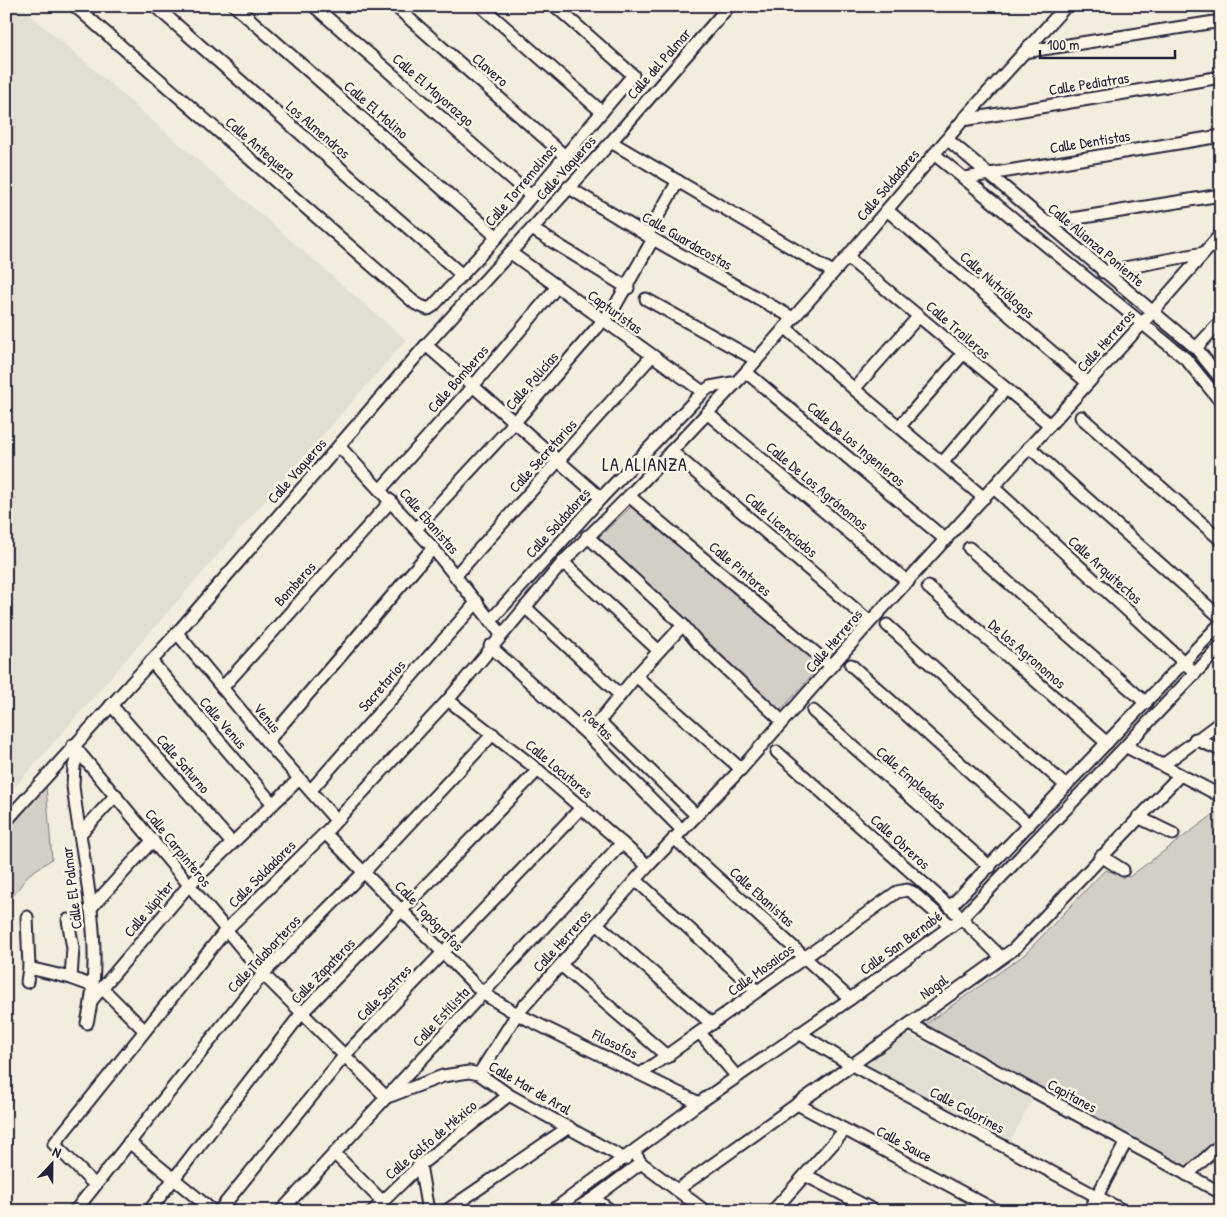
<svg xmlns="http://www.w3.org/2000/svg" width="1227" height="1217" viewBox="0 0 1227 1217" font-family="'Patrick Hand',sans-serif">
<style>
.built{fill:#e3ded2}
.green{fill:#d4cfc6;stroke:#7b7880}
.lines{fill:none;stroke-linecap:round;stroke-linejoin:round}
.street-casing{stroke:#22223b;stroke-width:15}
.street{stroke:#fcf5e5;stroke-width:11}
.labels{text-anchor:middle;stroke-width:5;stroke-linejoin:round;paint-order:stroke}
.street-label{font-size:15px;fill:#22223b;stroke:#fcf5e5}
.quarter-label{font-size:18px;letter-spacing:1px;fill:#22223b;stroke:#fcf5e5}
</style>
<rect width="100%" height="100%" fill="#f3edde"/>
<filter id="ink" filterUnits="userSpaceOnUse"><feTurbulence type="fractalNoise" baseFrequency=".02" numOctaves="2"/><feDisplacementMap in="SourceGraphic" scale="10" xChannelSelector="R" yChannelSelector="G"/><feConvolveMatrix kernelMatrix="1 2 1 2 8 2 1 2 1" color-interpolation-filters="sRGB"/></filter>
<g filter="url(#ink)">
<!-- built -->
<g class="built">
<polygon points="14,6 20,6 406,340 6,797 6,23"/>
<polygon points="906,1033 1032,1100 1010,1142 863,1064"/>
</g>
<!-- green -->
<g class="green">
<polygon points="631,507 821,665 780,711 599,537"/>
<polygon points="46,786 52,859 28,875 6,906 6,833"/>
<polygon points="1221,809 1221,1135 1188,1167 923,1026 1024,955 1105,870 1129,877"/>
</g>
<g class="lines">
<defs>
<g id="street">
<polyline points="75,6 416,304 428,309 433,306 497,237 633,75 555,6"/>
<polyline points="155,6 462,275"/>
<polyline points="235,6 497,237"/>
<polyline points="314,6 531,196"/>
<polyline points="395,6 565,156"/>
<polyline points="481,6 602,112"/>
<polyline points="1024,52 1221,21"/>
<polyline points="963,120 1221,77"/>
<polyline points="947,139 1196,348 1221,379"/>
<polyline points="611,142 833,272"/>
<polyline points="934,154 1186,359 1221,402"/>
<polyline points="965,178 1221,136"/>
<polyline points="568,187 653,239 793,318"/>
<polyline points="887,210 1088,383"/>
<polyline points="1046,223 1221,195"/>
<polyline points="532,229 628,288"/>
<polyline points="647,235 678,181"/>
<polyline points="511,253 703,392"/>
<polyline points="847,257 1050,425"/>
<polyline points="1103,272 1204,253"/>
<polyline points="646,299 756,360"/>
<polyline points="785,327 854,389 984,498"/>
<polyline points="426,345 601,498"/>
<polyline points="1196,348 1221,321"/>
<polyline points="746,372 946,540"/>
<polyline points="854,389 919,316"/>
<polyline points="707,413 908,582"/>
<polyline points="1081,417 1221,540"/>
<polyline points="900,426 962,355"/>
<polyline points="339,446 433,548 501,634"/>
<polyline points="1029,447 1221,618"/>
<polyline points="671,451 870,622"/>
<polyline points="943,462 1005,390"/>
<polyline points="994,488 1189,667"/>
<polyline points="381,489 473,386 556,288"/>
<polyline points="629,496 831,666"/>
<polyline points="416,529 515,422 614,308 653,239"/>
<polyline points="587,536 683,625 697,642 782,721"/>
<polyline points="969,548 1146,703"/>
<polyline points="563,562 659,651"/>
<polyline points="456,575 651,357"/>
<polyline points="928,587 1107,743"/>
<polyline points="525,607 620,695"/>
<polyline points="490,621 601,498 703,392 710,387 732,383"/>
<polyline points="887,625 1066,786"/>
<polyline points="177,633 267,742 336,820"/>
<polyline points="490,646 588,735 682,830"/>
<polyline points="151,661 273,804"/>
<polyline points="851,665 1029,825"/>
<polyline points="636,676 741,769"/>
<polyline points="222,688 391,501"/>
<polyline points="448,700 538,770 648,866"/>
<polyline points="111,705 232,843"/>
<polyline points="813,711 990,867"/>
<polyline points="599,721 696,815"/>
<polyline points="588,735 636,676 683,625"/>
<polyline points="1195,739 1221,750"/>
<polyline points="267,742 433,548"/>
<polyline points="73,745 263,974 386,1097"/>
<polyline points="1127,747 1219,795"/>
<path d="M79,752L74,766L73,786C82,863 106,945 87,1023"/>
<polyline points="777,752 950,907 1001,957"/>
<polyline points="1163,765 1221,722"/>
<polyline points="311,790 477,602"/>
<polyline points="1138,817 1173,834"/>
<polyline points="6,821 177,633 426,345 611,142 729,6"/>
<polyline points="81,833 116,795"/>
<polyline points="325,833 484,994 517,1014 699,1103"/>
<polyline points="674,838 850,999"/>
<polyline points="1101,856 1123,870"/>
<polyline points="636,880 757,991"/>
<polyline points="950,907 1221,623"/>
<polyline points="90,909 153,840"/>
<polyline points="68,920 73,948 71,978"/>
<polyline points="597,924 712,1024"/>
<polyline points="561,965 668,1057"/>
<polyline points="29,968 71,978 93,986"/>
<polyline points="27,982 29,968 27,917"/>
<polyline points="103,989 144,1030"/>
<polyline points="92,1000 189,885 299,779"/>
<polyline points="910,1024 1221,1193"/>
<polyline points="700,1033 737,1077"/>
<polyline points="799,1033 850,1064 1124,1211"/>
<polyline points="642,1073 897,892 907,890 912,892 951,926"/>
<polyline points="479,1074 517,1014 648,866 741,769 870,622 1141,325 1221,234"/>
<polyline points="390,1096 443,1076 469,1072 479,1074 509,1095 625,1159"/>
<polyline points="797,1104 997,1211"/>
<polyline points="129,1142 213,1211"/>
<polyline points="634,1152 641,1163 705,1211"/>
<polyline points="335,1154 382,1201"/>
<polyline points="420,1165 428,1211"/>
<polyline points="805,1175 875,1211"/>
<polyline points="1187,1175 1221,1144"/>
<polyline points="95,1185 54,1144 226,930 325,833 448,700 563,562 629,496 746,372 847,257 963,120 1066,6"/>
<polyline points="677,1190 1014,949 1180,775"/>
<polyline points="594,1198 611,1211"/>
<polyline points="75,1211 263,974 365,871 493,734"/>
<polyline points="149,1211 301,1014 538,770"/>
<polyline points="219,1211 345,1055 582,807"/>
<polyline points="281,1211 622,843"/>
<polyline points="373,1211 420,1165 509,1095"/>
<polyline points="446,1211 569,1127"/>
<polyline points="552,1211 699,1103 850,999 962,918 1221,646"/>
<polyline points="573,1211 594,1198 641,1163"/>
<polyline points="773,1211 845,1130"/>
<polyline points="1089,1211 1126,1142"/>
</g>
</defs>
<!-- street casing -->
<use href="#street" class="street-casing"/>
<!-- street -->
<use href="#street" class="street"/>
</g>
</g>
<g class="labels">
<!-- street labels -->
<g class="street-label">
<text transform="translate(659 64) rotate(-49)" y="5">Calle del Palmar</text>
<text transform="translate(490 70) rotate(41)" y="5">Clavero</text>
<text transform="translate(1089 84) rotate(-9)" y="5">Calle Pediatras</text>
<text transform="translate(433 90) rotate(41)" y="5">Calle El Mayorazgo</text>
<text transform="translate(376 110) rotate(41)" y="5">Calle El Molino</text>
<text transform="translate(318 130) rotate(41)" y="5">Los Almendros</text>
<text transform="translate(1090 142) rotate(-9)" y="5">Calle Dentistas</text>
<text transform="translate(260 148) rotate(41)" y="5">Calle Antequera</text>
<text transform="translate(566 168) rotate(-48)" y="5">Calle Vaqueros</text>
<text transform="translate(521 185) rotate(-50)" y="5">Calle Torremolinos</text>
<text transform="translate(888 185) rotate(-50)" y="5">Calle Soldadores</text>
<text transform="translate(687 241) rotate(30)" y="5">Calle Guardacostas</text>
<text transform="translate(1096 245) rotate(40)" y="5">Calle Alianza Poniente</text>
<text transform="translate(997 285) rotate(41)" y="5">Calle Nutriólogos</text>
<text transform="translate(615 312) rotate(36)" y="5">Capturistas</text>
<text transform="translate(958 330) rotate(41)" y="5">Calle Traileros</text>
<text transform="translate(1106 341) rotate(-48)" y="5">Calle Herreros</text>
<text transform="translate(458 379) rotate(-49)" y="5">Calle Bomberos</text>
<text transform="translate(532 381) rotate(-49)" y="5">Calle Policías</text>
<text transform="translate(856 444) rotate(40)" y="5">Calle De los Ingenieros</text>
<text transform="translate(543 456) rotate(-48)" y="5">Calle Secretarios</text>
<text transform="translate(297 471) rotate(-49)" y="5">Calle Vaqueros</text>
<text transform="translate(817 486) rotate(40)" y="5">Calle De Los Agrónomos</text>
<text transform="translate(429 521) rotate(49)" y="5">Calle Ebanistas</text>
<text transform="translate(558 523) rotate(-48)" y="5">Calle Soldadores</text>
<text transform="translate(781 525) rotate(41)" y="5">Calle Licenciados</text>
<text transform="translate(740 569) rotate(40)" y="5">Calle Pintores</text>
<text transform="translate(1105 570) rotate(42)" y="5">Calle Arquitectos</text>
<text transform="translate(295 584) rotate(-48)" y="5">Bomberos</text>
<text transform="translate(834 641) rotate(-49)" y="5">Calle Herreros</text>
<text transform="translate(1027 654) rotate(41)" y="5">De los Agronomos</text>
<text transform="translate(382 686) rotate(-49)" y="5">Sacretarios</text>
<text transform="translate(267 718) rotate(50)" y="5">Venus</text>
<text transform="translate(223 723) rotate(49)" y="5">Calle Venus</text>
<text transform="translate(598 725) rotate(44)" y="5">Poetas</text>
<text transform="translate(183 764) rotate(49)" y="5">Calle Saturno</text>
<text transform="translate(559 769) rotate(40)" y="5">Calle Locutores</text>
<text transform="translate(911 778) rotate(41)" y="5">Calle Empleados</text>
<text transform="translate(900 842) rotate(42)" y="5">Calle Obreros</text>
<text transform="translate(178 848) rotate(51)" y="5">Calle Carpinteros</text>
<text transform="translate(262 874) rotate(-45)" y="5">Calle Soldadores</text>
<text transform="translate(72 888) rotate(-97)" y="5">Calle El Palmar</text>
<text transform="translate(762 897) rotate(42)" y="5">Calle Ebanistas</text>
<text transform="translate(149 909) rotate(-50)" y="5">Calle Júpiter</text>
<text transform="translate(429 916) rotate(46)" y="5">Calle Topógrafos</text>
<text transform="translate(562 941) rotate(-48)" y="5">Calle Herreros</text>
<text transform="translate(901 943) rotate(-36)" y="5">Calle San Bernabé</text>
<text transform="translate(264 954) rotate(-47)" y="5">Calle Talabarteros</text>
<text transform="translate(761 970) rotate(-36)" y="5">Calle Mosaicos</text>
<text transform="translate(323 971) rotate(-46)" y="5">Calle Zapateros</text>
<text transform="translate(934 987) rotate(-36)" y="5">Nogal</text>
<text transform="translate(384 993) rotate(-46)" y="5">Calle Sastres</text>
<text transform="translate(441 1017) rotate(-47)" y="5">Calle Estilista</text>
<text transform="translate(615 1044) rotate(26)" y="5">Filosofos</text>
<text transform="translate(530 1088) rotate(30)" y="5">Calle Mar de Aral</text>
<text transform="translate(1072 1096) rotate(29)" y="5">Capitanes</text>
<text transform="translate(967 1110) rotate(28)" y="5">Calle Colorines</text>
<text transform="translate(431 1140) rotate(-40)" y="5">Calle Golfo de México</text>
<text transform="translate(904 1144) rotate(28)" y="5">Calle Sauce</text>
</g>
<!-- quarter labels -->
<g class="quarter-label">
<text x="645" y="471">LA ALIANZA</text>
</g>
</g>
<!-- margin -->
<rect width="1227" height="1217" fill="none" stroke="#fcf5e5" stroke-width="25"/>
<rect x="12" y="12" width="1202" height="1192" fill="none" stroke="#22223b" stroke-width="2" filter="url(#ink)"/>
<!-- north arrow -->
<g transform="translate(52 1164) rotate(22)" stroke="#fcf5e5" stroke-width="4" paint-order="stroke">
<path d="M0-4L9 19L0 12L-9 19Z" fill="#22223b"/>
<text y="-8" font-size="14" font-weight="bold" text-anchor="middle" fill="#22223b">N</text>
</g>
<!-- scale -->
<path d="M1040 50v8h135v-8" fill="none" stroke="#22223b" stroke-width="2.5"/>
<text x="1047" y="50" font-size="15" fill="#22223b" stroke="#fcf5e5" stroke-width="4" paint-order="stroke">100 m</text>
</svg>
